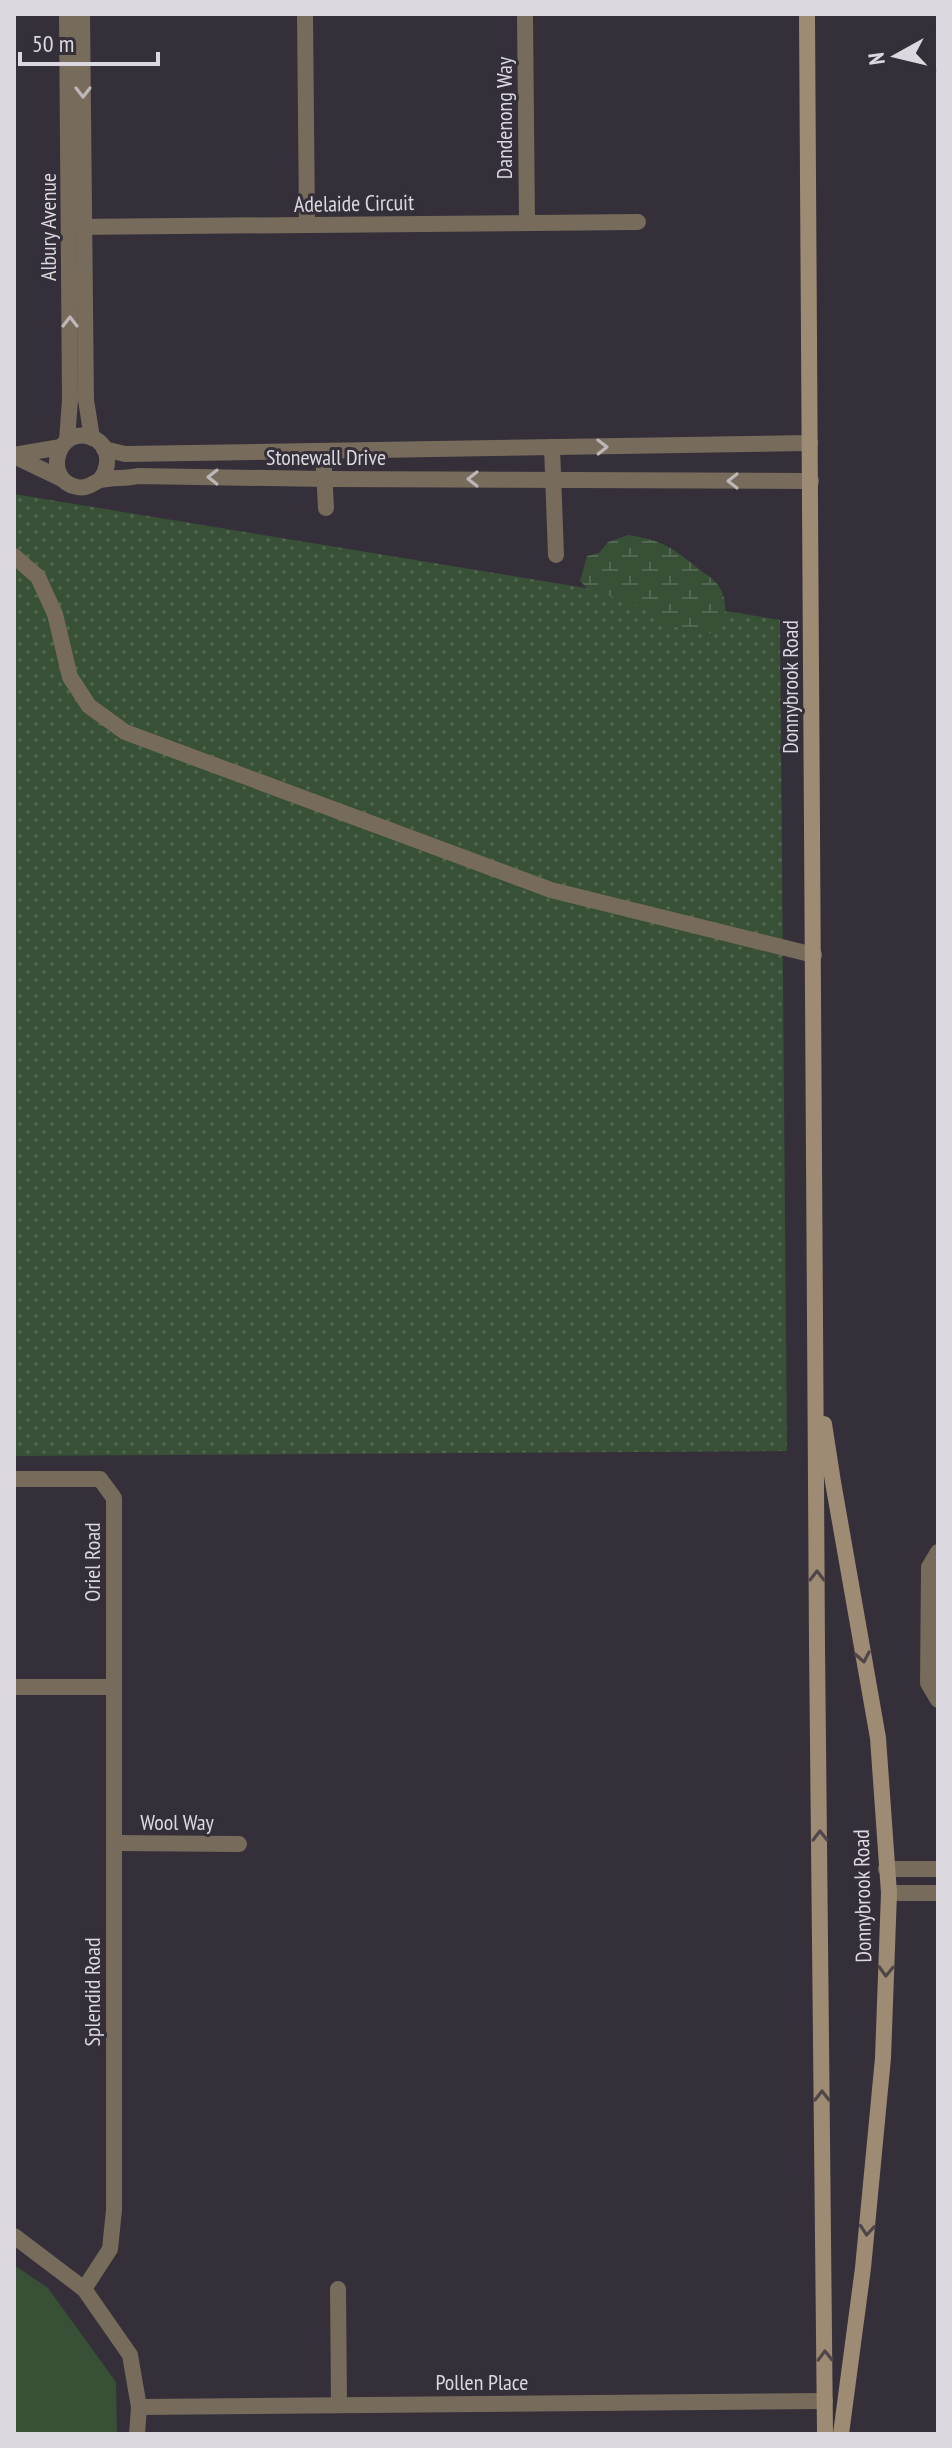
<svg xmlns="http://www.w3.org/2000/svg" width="952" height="2448" viewBox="0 0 952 2448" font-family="'PT Sans Narrow',sans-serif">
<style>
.grass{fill:url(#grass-dots)}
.wetland{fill:url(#wetland-marsh)}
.park{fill:#375036}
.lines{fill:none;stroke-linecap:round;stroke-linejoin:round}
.minor{stroke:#776b5c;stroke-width:16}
.tertiary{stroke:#776b5c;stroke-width:16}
.secondary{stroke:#9e8b73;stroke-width:16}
.oneway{stroke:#bdb7b8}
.oneway2{stroke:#4e4648}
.labels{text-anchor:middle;stroke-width:6;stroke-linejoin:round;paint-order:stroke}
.street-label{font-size:22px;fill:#dbd8df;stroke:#342f39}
</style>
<defs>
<pattern id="grass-dots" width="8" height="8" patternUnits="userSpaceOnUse" patternTransform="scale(2)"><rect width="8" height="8" fill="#375036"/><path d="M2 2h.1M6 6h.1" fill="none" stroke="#536853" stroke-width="1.8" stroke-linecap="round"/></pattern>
<pattern id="wetland-marsh" width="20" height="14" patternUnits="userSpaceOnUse" patternTransform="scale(2)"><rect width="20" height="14" fill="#375036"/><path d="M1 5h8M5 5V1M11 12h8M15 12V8" fill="none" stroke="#536853"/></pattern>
</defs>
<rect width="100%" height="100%" fill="#342f39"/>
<!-- grass -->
<polygon class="grass" points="14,494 780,620 787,1451 14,1456"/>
<!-- wetland -->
<path class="wetland" d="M628,535C662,540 673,548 699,569C705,574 713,578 718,585C731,602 727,637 700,634C674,631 645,610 622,597C611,598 604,593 592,593L580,581L587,556L599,553L608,542Z"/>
<!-- park -->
<polygon class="park" points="14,2265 48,2288 116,2382 117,2434 14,2434"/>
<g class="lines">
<!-- minor -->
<g class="minor">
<polyline points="305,14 307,225"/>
<polyline points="525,14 527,223"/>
<polyline points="72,227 638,222"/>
<polyline points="552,447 556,555"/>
<polyline points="323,451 326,508"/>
<polyline points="14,455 61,447"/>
<polyline points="14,456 62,479"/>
<polyline points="14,556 38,577 55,614 70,677 89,706 125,732 551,890 814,955"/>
<polyline points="14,1479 100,1479 114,1498 114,2210 110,2249 84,2289"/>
<polyline points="938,1552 929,1567 928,1683 938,1700"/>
<polyline points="14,1687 114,1687"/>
<polyline points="115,1843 239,1844"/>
<polyline points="338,2289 339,2405"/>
</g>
<!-- tertiary -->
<g class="tertiary">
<polyline points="82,14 86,400 92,438"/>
<polyline points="67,440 70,400 67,14"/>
<polyline points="104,449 125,454 810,443"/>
<path d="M100,480C110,467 111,446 93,438C58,423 41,480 77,487C88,489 92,483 101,480C112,477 126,479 138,476L324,479L811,481"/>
<polyline points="886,1869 938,1869"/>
<polyline points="889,1893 938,1893"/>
<polyline points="14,2236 84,2289 130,2355 139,2407 137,2434"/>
<polyline points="139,2407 825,2401"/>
</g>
<!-- secondary -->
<g class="secondary">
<polyline points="807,14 817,1646 825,2434"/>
<polyline points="824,1424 833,1482 878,1738 889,1893 883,2058 863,2268 841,2434"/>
</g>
</g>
<!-- one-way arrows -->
<defs><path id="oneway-chevron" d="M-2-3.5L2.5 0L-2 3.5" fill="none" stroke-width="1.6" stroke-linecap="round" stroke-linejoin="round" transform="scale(2)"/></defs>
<g class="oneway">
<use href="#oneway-chevron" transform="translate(83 92) rotate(90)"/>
<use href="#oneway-chevron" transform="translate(70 322) rotate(-90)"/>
<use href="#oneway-chevron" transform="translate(602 447) rotate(-1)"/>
<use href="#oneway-chevron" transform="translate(213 477) rotate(-179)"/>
<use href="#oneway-chevron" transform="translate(473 479) rotate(-180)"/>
<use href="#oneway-chevron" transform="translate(733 481) rotate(-180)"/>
</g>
<g class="oneway2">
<use href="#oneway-chevron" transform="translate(817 1576) rotate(-90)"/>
<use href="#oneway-chevron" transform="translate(863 1657) rotate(80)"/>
<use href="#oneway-chevron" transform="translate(820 1836) rotate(-91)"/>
<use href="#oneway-chevron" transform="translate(886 1971) rotate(92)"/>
<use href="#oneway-chevron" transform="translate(822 2096) rotate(-90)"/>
<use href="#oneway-chevron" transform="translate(867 2230) rotate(95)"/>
<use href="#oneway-chevron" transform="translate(825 2356) rotate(-91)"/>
</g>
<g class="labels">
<!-- street labels -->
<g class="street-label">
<text transform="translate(504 118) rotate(-90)" y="8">Dandenong Way</text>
<text transform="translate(354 203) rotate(-1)" y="8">Adelaide Circuit</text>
<text transform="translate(48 227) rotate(-90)" y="8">Albury Avenue</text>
<text x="326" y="465">Stonewall Drive</text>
<text transform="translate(790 687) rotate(-90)" y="8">Donnybrook Road</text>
<text transform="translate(92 1562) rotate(-90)" y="8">Oriel Road</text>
<text x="177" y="1830">Wool Way</text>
<text transform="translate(862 1896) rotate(-91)" y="8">Donnybrook Road</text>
<text transform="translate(92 1992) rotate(-90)" y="8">Splendid Road</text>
<text x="482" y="2390">Pollen Place</text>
</g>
</g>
<!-- border -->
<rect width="952" height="2448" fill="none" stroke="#dbd8df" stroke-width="32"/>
<!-- north arrow -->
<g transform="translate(896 56) rotate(262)" stroke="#342f39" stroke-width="6" paint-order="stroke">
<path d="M0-6L14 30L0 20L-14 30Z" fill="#dbd8df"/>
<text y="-12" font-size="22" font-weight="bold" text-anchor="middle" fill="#dbd8df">N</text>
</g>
<!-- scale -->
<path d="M20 52v12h138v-12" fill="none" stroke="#dbd8df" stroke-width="4"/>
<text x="32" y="52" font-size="24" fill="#dbd8df" stroke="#342f39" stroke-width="6" paint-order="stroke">50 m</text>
</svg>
